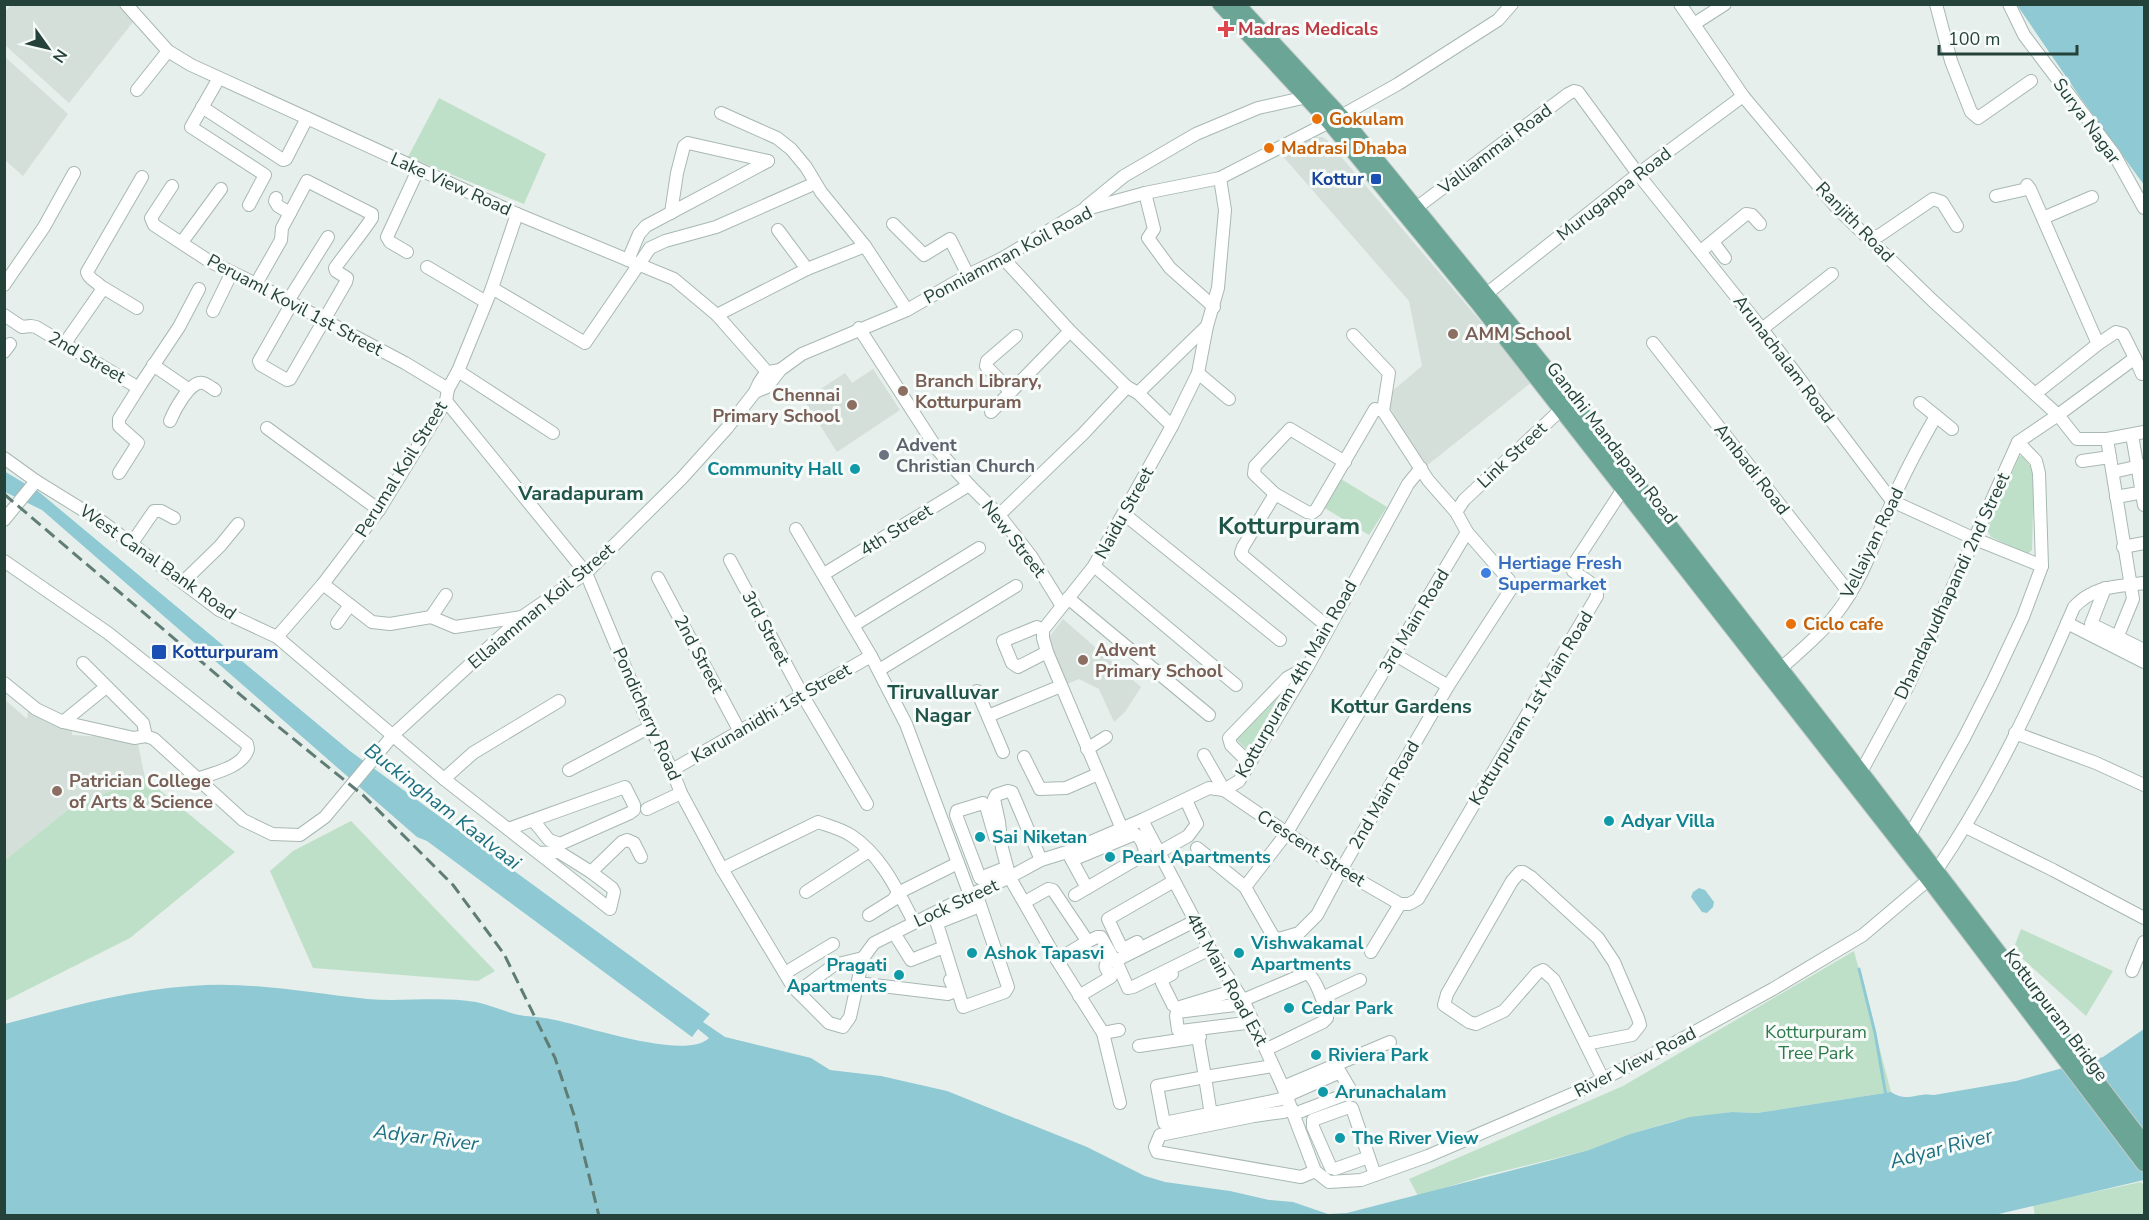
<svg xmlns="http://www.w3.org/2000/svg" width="2149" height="1220" viewBox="0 0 2149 1220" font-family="'Nunito Sans',sans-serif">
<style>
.built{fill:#d4dfda}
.green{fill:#bfe0c8}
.water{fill:#8ec9d4}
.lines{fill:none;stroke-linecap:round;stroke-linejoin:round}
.stream{stroke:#8ec9d4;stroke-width:3}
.minor-casing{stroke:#a8b8b2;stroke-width:14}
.major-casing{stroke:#c2cac8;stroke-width:17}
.minor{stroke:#fff;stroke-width:12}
.major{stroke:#6aa596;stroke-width:15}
.rail{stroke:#5f7d75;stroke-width:3;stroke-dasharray:12 6;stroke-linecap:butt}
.health-dot{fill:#e0444e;stroke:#f7fbf9;stroke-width:2}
.food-dot{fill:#e8710a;stroke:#f7fbf9;stroke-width:2}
.transit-dot{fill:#1a4fb4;stroke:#f7fbf9;stroke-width:2}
.education-dot{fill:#8d6e63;stroke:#f7fbf9;stroke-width:2}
.worship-dot{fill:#6b7280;stroke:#f7fbf9;stroke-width:2}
.culture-dot{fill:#0f9aa8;stroke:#f7fbf9;stroke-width:2}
.shop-dot{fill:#3f7fe0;stroke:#f7fbf9;stroke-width:2}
.labels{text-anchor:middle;stroke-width:6;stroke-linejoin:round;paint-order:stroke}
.health-label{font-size:18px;font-weight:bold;fill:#be3a42;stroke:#f7fbf9;text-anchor:start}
.food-label{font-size:18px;font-weight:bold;fill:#c56008;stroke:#f7fbf9;text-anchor:start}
.street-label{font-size:18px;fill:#24423a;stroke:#f7fbf9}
.transit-label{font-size:18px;font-weight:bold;fill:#164399;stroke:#f7fbf9;text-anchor:end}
.education-label{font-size:18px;font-weight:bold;fill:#785e54;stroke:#f7fbf9;text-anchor:start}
.worship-label{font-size:18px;font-weight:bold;fill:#5b616d;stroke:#f7fbf9;text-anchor:start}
.culture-label{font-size:18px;font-weight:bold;fill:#0d838f;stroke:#f7fbf9;text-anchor:start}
.shop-label{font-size:18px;font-weight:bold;fill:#366cbe;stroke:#f7fbf9;text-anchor:start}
.park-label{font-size:18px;fill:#2d7a4b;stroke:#f7fbf9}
.neighbourhood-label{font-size:20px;font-weight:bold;fill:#1f5548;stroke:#f7fbf9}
.water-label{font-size:20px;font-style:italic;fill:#1c6f80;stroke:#f7fbf9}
.district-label{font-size:24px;font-weight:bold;fill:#1f5548;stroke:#f7fbf9}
</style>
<rect width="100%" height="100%" fill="#e6efeb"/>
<!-- built -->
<g class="built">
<polygon points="11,5 119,5 133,22 69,103 5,45 5,12"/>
<polygon points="4,56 68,114 23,176 5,160"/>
<polygon points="1315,137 1322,137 1327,140 1532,382 1425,467 1384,398 1422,366 1409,301 1280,153"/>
<polygon points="873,369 900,410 837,452 804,400 845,373 852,383"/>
<polygon points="1063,619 1141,687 1125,712 1114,722 1099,689 1079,679 1067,684 1047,640"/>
<polygon points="4,699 27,719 28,710 72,728 72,735 137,739 145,778 74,805 5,860"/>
</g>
<!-- green -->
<g class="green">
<polygon points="439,98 546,154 524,204 408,157"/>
<polygon points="2022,455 2034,471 2032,550 2028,554 1991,537 1987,530 2019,457"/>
<polygon points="1341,479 1387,507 1369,535 1323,507"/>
<polygon points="1281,692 1249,752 1234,737"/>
<polygon points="145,778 235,852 130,938 5,1001 5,860 74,805"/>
<polygon points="351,821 495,971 478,981 313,968 270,871 293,851"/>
<polygon points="2021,929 2113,971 2086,1016 2013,950"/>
<polygon points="1854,951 1891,1092 1757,1113 1731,1112 1674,1121 1630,1134 1589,1150 1483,1176 1418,1196 1409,1179 1623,1086"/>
<polygon points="2141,1182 2144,1186 2144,1215 2035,1215 2033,1205"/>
</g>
<!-- water -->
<g class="water">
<polygon points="2017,5 2144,5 2144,185 2080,97"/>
<path d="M4,471L39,492L350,751L710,1014L703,1022L725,1037L811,1058L830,1070L881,1076L947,1091L1087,1147L1145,1176L1165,1182L1230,1191L1269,1200L1293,1202L1328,1214L1347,1213L1552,1160L1589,1150L1630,1134L1690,1117L1732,1112L1757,1113L1891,1092C1908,1103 1916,1092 1934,1095L2016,1081L2103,1057L2144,1029V1180L1990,1216L5,1215V1024C66,1008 127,990 191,986C250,981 308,993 367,999C403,1002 440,996 476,1002C491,1005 505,1012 519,1015C531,1017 543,1017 555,1020C586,1026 686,1061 709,1038L698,1029L692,1037L427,841L417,837L42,510L5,492Z"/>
<polygon points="1699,888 1705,890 1714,902 1713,907 1707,913 1702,912 1691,897 1693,892"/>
</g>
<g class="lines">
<!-- stream -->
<polyline class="stream" points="1859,969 1875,1033 1886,1096"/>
<defs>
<g id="minor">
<polyline points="126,4 168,51 191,65 517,214 674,279 717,315 768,373"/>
<polyline points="1680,4 1743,96 1837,208 1933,301 2058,415 2077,439 2107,439 2144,432"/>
<polyline points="1936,4 1951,61 1971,112 1978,118 2031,81"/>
<polyline points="2009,4 2024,35 2114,154 2144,208"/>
<polyline points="1694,24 1725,4"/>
<polyline points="219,78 191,127 265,175 249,205"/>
<polyline points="137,90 168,51"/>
<polyline points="202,107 283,160 286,159 307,118"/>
<polyline points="721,113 777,138 791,149 806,167 821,192 865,246 907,310"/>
<polyline points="172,186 151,218 154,225 209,261 256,284 405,363 448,389"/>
<polyline points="1145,193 1154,229 1148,238 1170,268 1214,307"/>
<polyline points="1996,196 2027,189 2027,185 2030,189 2098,344"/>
<polyline points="276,198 275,201 278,206 290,213"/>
<polyline points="1086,207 1124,176 1196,134 1258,108 1307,97"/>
<polyline points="1416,208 1568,94 1574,91 1578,92 1638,174 1762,329 1892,501 1975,539 2042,566"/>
<polyline points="671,213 677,173 684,146 688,143 768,161"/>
<polyline points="2043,218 2092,197"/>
<polyline points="893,224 924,255 950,239 968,275"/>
<polyline points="778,230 807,269"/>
<polyline points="1869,239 1880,235 1933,199 1942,202 1957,226"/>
<polyline points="182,242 221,189"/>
<polyline points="1713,242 1725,258"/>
<polyline points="1701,251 1746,214 1752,215 1760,224"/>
<polyline points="407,252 390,242 387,237 418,170"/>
<polyline points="1003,258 1070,331 1127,387"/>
<polyline points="628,260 639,234 646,226 768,161"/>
<polyline points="427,267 486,302"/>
<path d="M256,284L281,240L282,228L307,181L372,214V218C360,236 347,251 335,268L336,271L347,278L346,282L290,379L287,380L261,365L259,361L292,303"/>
<polyline points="4,285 44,227 74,173"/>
<polyline points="102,287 137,308"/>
<polyline points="492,288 585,343 650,248 665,241 716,227 809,186"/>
<polyline points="1480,299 1638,174 1743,96"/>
<polyline points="288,301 328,237"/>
<polyline points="213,311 232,272"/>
<polyline points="4,315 22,327 31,326 36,327 137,387 141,384 179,327 199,289"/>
<polyline points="717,315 807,269 865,246"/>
<polyline points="859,328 937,449 969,485 999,515 1031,556 1062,606"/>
<polyline points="1762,329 1832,274"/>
<polyline points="1353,335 1389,373 1383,411"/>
<path d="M65,343L102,290C101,282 89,281 87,272L142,177"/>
<polyline points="1653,343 1850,594"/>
<polyline points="4,352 10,344"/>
<polyline points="2135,358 2142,374"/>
<polyline points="153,365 188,389"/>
<polyline points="458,371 553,433"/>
<polyline points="1198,373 1229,399"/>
<polyline points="1010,391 986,366 987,361 1016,336"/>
<polyline points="755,392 767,387 780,370 802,354 907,310 968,275 1003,258 1083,210 1145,193 1220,178 1341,116 1398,84 1498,20 1512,4"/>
<polyline points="1138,393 1172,426"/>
<polyline points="446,401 586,573 650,727 672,770 681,793 722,869 793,987 829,1023 843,1027 850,1017 863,958 874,943 970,895 1008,878 1041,860 1067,852 1142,820 1209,788 1224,790 1239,781 1308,666 1408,484 1421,468"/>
<polyline points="1920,403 1952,429"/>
<polyline points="991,412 1070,331"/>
<path d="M170,421C174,411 190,380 203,383C207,384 212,388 215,390"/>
<polyline points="267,428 379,510"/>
<polyline points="2132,435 2144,505"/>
<polyline points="2107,439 2133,599 2117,638"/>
<polyline points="4,458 36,481 104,523 219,610 277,637 444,779 610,909 614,892 612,888 591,872"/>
<polyline points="2082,461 2110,457"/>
<polyline points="2113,472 2144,465"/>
<polyline points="119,473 138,443 119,426 119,419 141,384"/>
<polyline points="1275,494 1254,474 1255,466 1290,429 1345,462"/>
<polyline points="2116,497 2144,492"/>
<polyline points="1456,512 1464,500 1567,404"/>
<polyline points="1124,514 1280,640"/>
<polyline points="999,515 1083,434 1127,387 1138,393 1207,326"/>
<polyline points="4,520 36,481"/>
<polyline points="796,529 871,656 906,724 970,895"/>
<polyline points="132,543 154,511 161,511 174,518"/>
<polyline points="2123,547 2144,543"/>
<polyline points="730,560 803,696 867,804"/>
<path d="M4,561L108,633L247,744L248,749C243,767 214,773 197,779"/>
<polyline points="1094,566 1236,685"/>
<polyline points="824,574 969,485"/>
<polyline points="658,578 739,730"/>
<polyline points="183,582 220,546 238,524"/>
<polyline points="323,584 372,622 390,624 431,617 455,627 522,617"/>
<polyline points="2105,588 2091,624 2144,650"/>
<polyline points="1068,598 1209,715"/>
<polyline points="431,617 446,595"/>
<polyline points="337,623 350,605"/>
<polyline points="2067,623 2144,662"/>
<polyline points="854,625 979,548"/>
<polyline points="1043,630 1037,627 1003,641 1012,663 1018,667 1047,652"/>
<polyline points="277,637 323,584 379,510 446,401 448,389 458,371 492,288 517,214"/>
<polyline points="1394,654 1448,686"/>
<polyline points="83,663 143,723 146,736"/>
<path d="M1780,669C1800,651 1820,635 1836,614C1862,581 1875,541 1892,502C1904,473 1920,444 1936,416"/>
<polyline points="879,670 1016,586"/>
<polyline points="4,683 36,709 63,722 134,738 146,736 154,739 243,820 272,834 300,835 325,817 394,734 522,617 586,573 682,478 727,428 755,392 759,383 763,377 769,372 780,370"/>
<polyline points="977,691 1003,752"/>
<polyline points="988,716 1061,686"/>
<polyline points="63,722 106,687"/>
<polyline points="2015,733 2096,763 2144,785"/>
<polyline points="1087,749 1106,737"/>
<path d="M1204,755L1224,790L1341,870L1400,904H1409L1418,899L1597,596C1598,584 1582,578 1573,571L1572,567L1623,489L1630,483"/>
<polyline points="1024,757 1040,789 1066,788 1098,774"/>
<polyline points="1249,763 1231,745 1229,738 1287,678 1307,667"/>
<polyline points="569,770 650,727"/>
<polyline points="672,770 871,656"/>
<polyline points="1861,772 1908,686 2018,442 2058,415 2135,358 2123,334 2116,332 2098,344 2035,394"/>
<polyline points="444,779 473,753 559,701"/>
<polyline points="647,809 681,793"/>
<polyline points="1142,820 1210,949 1244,1002 1283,1087 1315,1171 1329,1182 1361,1180 1428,1156 1577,1092 1671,1045 1773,989 1863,935 1928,880"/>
<polyline points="1966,827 2053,870 2144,918"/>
<polyline points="508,829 625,787 634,805 634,810 630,813 560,844 549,840 533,820"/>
<polyline points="1122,829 1047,652 1043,638 1043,630 1094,566 1172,426 1198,373 1207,326 1218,288 1225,210 1220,178"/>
<polyline points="1910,835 1964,738 1992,683 2023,617 2042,566 2039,473 2036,461 2018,442"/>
<polyline points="995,837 986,806 983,803 957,811 956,815 980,878 1005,868"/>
<polyline points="1197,848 1245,887 1273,936 1279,939 1299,933 1317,915 1341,870 1448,686 1511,589 1509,580 1467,532 1456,512 1428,480 1383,411 1375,409 1316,510 1312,513 1307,512 1275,494 1243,547 1241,553 1243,556 1328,627"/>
<polyline points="540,853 559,852 591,872 622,842 627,840 634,843 641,857"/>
<polyline points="1158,853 1188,836 1197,824 1186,800"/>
<polyline points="1069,855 1087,888"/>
<polyline points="1041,860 1012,792 1008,791 996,795 994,799 999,822 1002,848 1010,878 1057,960 1103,1033 1120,1103"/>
<path d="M1072,860L1135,834C1141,837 1145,847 1145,854L1075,895"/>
<path d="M722,869L818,822C829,826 842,829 852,836C882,856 898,892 914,922"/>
<path d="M1936,871C1992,789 2035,698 2074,607C2095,585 2116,587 2144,583"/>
<polyline points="1245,887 1286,834 1467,532"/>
<polyline points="806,892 869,851"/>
<polyline points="1025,902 1048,889 1053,890 1086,939 1085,943 1057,960"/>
<polyline points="934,914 963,1007 1005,992 1008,987 976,893"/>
<polyline points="869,915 893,900 898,893 958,863"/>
<polyline points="1195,921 1119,959 1117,963 1128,988 1133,987 1210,949"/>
<polyline points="937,923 980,906"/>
<polyline points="894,933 911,960 939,949"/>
<polyline points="1137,942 1125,948 1121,947 1108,919 1174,881"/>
<polyline points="1371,952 1400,904"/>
<polyline points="2132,971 2144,942"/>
<polyline points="785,973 833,944"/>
<polyline points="1172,974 1163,979 1162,983 1173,1005 1177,1008 1236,990"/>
<polyline points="858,983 948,994 953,992 954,988 950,980"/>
<polyline points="799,991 834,965 863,958"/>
<path d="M1079,996L1111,977C1103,963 1104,968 1112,956L1101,937H1097L1085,943"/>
<polyline points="1322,998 1360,980"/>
<path d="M1244,1002L1248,998L1307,973C1316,978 1326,1007 1327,1018L1323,1022L1267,1049"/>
<polyline points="1246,1007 1235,1005 1177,1012 1176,1016 1178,1030 1181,1031 1254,1022"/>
<polyline points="1103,1033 1119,1030"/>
<polyline points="1198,1037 1205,1077 1157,1086 1164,1123 1287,1098"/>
<polyline points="1586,1044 1632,1035 1640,1025 1638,1018 1614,962 1598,938 1531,877 1523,872 1520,872 1512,881 1447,994 1444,1005 1469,1022 1476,1024 1504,1011 1537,973 1543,970 1554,980 1603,1079"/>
<polyline points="1139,1046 1200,1037"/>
<polyline points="1283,1087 1390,1042"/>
<polyline points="1286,1096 1340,1072 1350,1089 1349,1093 1294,1114"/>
<polyline points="1292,1109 1283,1112 1254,1116 1160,1135 1155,1147 1157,1152 1301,1177 1315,1171"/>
<polyline points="1211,1115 1205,1077 1273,1066"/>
<polyline points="1369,1157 1335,1169 1331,1168 1313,1127 1313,1120 1349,1107 1352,1108 1375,1175"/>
</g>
<g id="major">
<polyline points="1220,4 1329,122 1477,302 1936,889 2144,1164"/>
<polyline points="1237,4 1341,116 1572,400 1861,772 2144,1143"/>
</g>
</defs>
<!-- minor casing -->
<use href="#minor" class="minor-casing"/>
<!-- major casing -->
<use href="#major" class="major-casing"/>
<!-- minor -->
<use href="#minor" class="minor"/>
<!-- major -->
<use href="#major" class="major"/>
<!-- rail -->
<polyline class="rail" points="4,494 270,720 364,796 453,885 504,954 555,1058 574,1115 599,1216"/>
</g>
<!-- markers -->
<path class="health-dot" d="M1223 20h6v6h6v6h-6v6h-6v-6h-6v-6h6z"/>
<g class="food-dot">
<circle cx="1317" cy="119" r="6"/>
<circle cx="1269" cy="148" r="6"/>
<circle cx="1791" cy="624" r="6"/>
</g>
<g class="transit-dot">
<rect x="1370" y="173" width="12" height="12" rx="3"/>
<rect x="151" y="644" width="16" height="16" rx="3"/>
</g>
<g class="education-dot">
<circle cx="1453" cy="334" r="6"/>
<circle cx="903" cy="391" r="6"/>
<circle cx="852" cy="405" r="6"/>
<circle cx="1083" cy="660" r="6"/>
<circle cx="57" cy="791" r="6"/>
</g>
<circle class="worship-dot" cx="884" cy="455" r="6"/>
<g class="culture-dot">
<circle cx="855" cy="469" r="6"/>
<circle cx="1609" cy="821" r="6"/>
<circle cx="980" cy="837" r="6"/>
<circle cx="1110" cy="857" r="6"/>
<circle cx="972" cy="953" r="6"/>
<circle cx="1239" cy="953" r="6"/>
<circle cx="899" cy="975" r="6"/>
<circle cx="1289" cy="1008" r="6"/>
<circle cx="1316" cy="1055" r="6"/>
<circle cx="1323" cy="1092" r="6"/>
<circle cx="1340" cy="1138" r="6"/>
</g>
<circle class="shop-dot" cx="1486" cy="573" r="6"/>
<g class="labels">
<!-- health labels -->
<g class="health-label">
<text x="1238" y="35">Madras Medicals</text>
</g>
<!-- food labels -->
<g class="food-label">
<text x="1329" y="125">Gokulam</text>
<text x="1281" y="154">Madrasi Dhaba</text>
<text x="1803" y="630">Ciclo cafe</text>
</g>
<!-- street labels -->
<g class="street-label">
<text transform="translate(2087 121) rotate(54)" y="6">Surya Nagar</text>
<text transform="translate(1495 149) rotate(-37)" y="6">Valliammai Road</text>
<text transform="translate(451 184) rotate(24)" y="6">Lake View Road</text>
<text transform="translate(1614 194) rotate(-38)" y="6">Murugappa Road</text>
<text transform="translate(1855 222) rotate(46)" y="6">Ranjith Road</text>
<text transform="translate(1008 255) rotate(-28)" y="6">Ponniamman Koil Road</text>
<text transform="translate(295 305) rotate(28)" y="6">Peruaml Kovil 1st Street</text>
<text transform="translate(87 357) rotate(30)" y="6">2nd Street</text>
<text transform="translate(1784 359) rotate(53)" y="6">Arunachalam Road</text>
<text transform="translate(1612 443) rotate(52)" y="6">Gandhi Mandapam Road</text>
<text transform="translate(1512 455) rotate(-43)" y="6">Link Street</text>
<text transform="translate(401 469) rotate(-58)" y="6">Perumal Koil Street</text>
<text transform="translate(1752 469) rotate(52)" y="6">Ambadi Road</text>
<text transform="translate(1124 513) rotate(-61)" y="6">Naidu Street</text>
<text transform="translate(896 530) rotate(-32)" y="6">4th Street</text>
<text transform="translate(1014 539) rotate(52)" y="6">New Street</text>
<text transform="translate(1872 543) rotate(-64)" y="6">Vellaiyan Road</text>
<text transform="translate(158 562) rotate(35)" y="6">West Canal Bank Road</text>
<text transform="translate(1952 586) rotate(-65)" y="6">Dhandayudhapandi 2nd Street</text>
<text transform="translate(541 606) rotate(-40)" y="6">Ellaiamman Koil Street</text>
<text transform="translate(1414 621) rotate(-59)" y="6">3rd Main Road</text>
<text transform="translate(766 628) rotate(62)" y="6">3rd Street</text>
<text transform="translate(699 654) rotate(62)" y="6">2nd Street</text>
<text transform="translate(1296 679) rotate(-60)" y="6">Kotturpuram 4th Main Road</text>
<text transform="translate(1531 708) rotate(-59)" y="6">Kotturpuram 1st Main Road</text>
<text transform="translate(771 713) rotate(-30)" y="6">Karunanidhi 1st Street</text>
<text transform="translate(647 714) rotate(66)" y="6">Pondicherry Road</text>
<text transform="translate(1384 795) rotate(-60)" y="6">2nd Main Road</text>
<text transform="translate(1311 848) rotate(33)" y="6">Crescent Street</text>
<text transform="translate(956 903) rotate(-25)" y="6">Lock Street</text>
<text transform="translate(1227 979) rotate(61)" y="6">4th Main Road Ext</text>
<text transform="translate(2056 1015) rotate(53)" y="6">Kotturpuram Bridge</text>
<text transform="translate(1635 1062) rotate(-27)" y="6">River View Road</text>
</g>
<!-- transit labels -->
<g class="transit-label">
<text x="1364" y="185">Kottur</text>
<text x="172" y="658" text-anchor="start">Kotturpuram</text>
</g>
<!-- education labels -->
<g class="education-label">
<text x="1465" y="340">AMM School</text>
<text x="915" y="387">Branch Library,<tspan x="915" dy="21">Kotturpuram</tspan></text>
<text x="840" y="401" text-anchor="end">Chennai<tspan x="840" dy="21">Primary School</tspan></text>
<text x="1095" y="656">Advent<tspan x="1095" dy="21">Primary School</tspan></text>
<text x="69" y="787">Patrician College<tspan x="69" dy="21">of Arts &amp; Science</tspan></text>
</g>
<!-- worship labels -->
<g class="worship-label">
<text x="896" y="451">Advent<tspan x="896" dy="21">Christian Church</tspan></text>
</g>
<!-- culture labels -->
<g class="culture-label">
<text x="843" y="475" text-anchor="end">Community Hall</text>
<text x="1621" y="827">Adyar Villa</text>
<text x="992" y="843">Sai Niketan</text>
<text x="1122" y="863">Pearl Apartments</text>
<text x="1251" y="949">Vishwakamal<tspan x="1251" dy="21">Apartments</tspan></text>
<text x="984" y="959">Ashok Tapasvi</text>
<text x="887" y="971" text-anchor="end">Pragati<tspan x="887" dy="21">Apartments</tspan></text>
<text x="1301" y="1014">Cedar Park</text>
<text x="1328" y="1061">Riviera Park</text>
<text x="1335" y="1098">Arunachalam</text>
<text x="1352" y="1144">The River View</text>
</g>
<!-- shop labels -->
<g class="shop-label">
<text x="1498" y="569">Hertiage Fresh<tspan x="1498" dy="21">Supermarket</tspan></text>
</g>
<!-- park labels -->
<g class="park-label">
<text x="1816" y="1038">Kotturpuram<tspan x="1816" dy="21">Tree Park</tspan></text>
</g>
<!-- neighbourhood labels -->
<g class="neighbourhood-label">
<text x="581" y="500">Varadapuram</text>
<text x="943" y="699">Tiruvalluvar<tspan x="943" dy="23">Nagar</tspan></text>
<text x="1401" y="713">Kottur Gardens</text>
</g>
<!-- water labels -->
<g class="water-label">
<text transform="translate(443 806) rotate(38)" y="7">Buckingham Kaalvaai</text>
<text transform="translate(426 1137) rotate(7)" y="7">Adyar River</text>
<text transform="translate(1941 1148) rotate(-15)" y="7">Adyar River</text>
</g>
<!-- district labels -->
<g class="district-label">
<text x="1289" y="534">Kotturpuram</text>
</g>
</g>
<!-- border -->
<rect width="2149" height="1220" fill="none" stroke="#24423a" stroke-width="12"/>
<!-- north arrow -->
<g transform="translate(48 48) rotate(124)" stroke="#f7fbf9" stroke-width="4.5" paint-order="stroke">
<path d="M0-4.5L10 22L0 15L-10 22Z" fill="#24423a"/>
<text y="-9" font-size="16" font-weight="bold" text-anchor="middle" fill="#24423a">N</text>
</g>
<!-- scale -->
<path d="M1939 45v9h138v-9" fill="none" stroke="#24423a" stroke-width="3"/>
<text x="1948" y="45" font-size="18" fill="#24423a" stroke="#f7fbf9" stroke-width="4.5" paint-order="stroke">100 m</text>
</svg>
